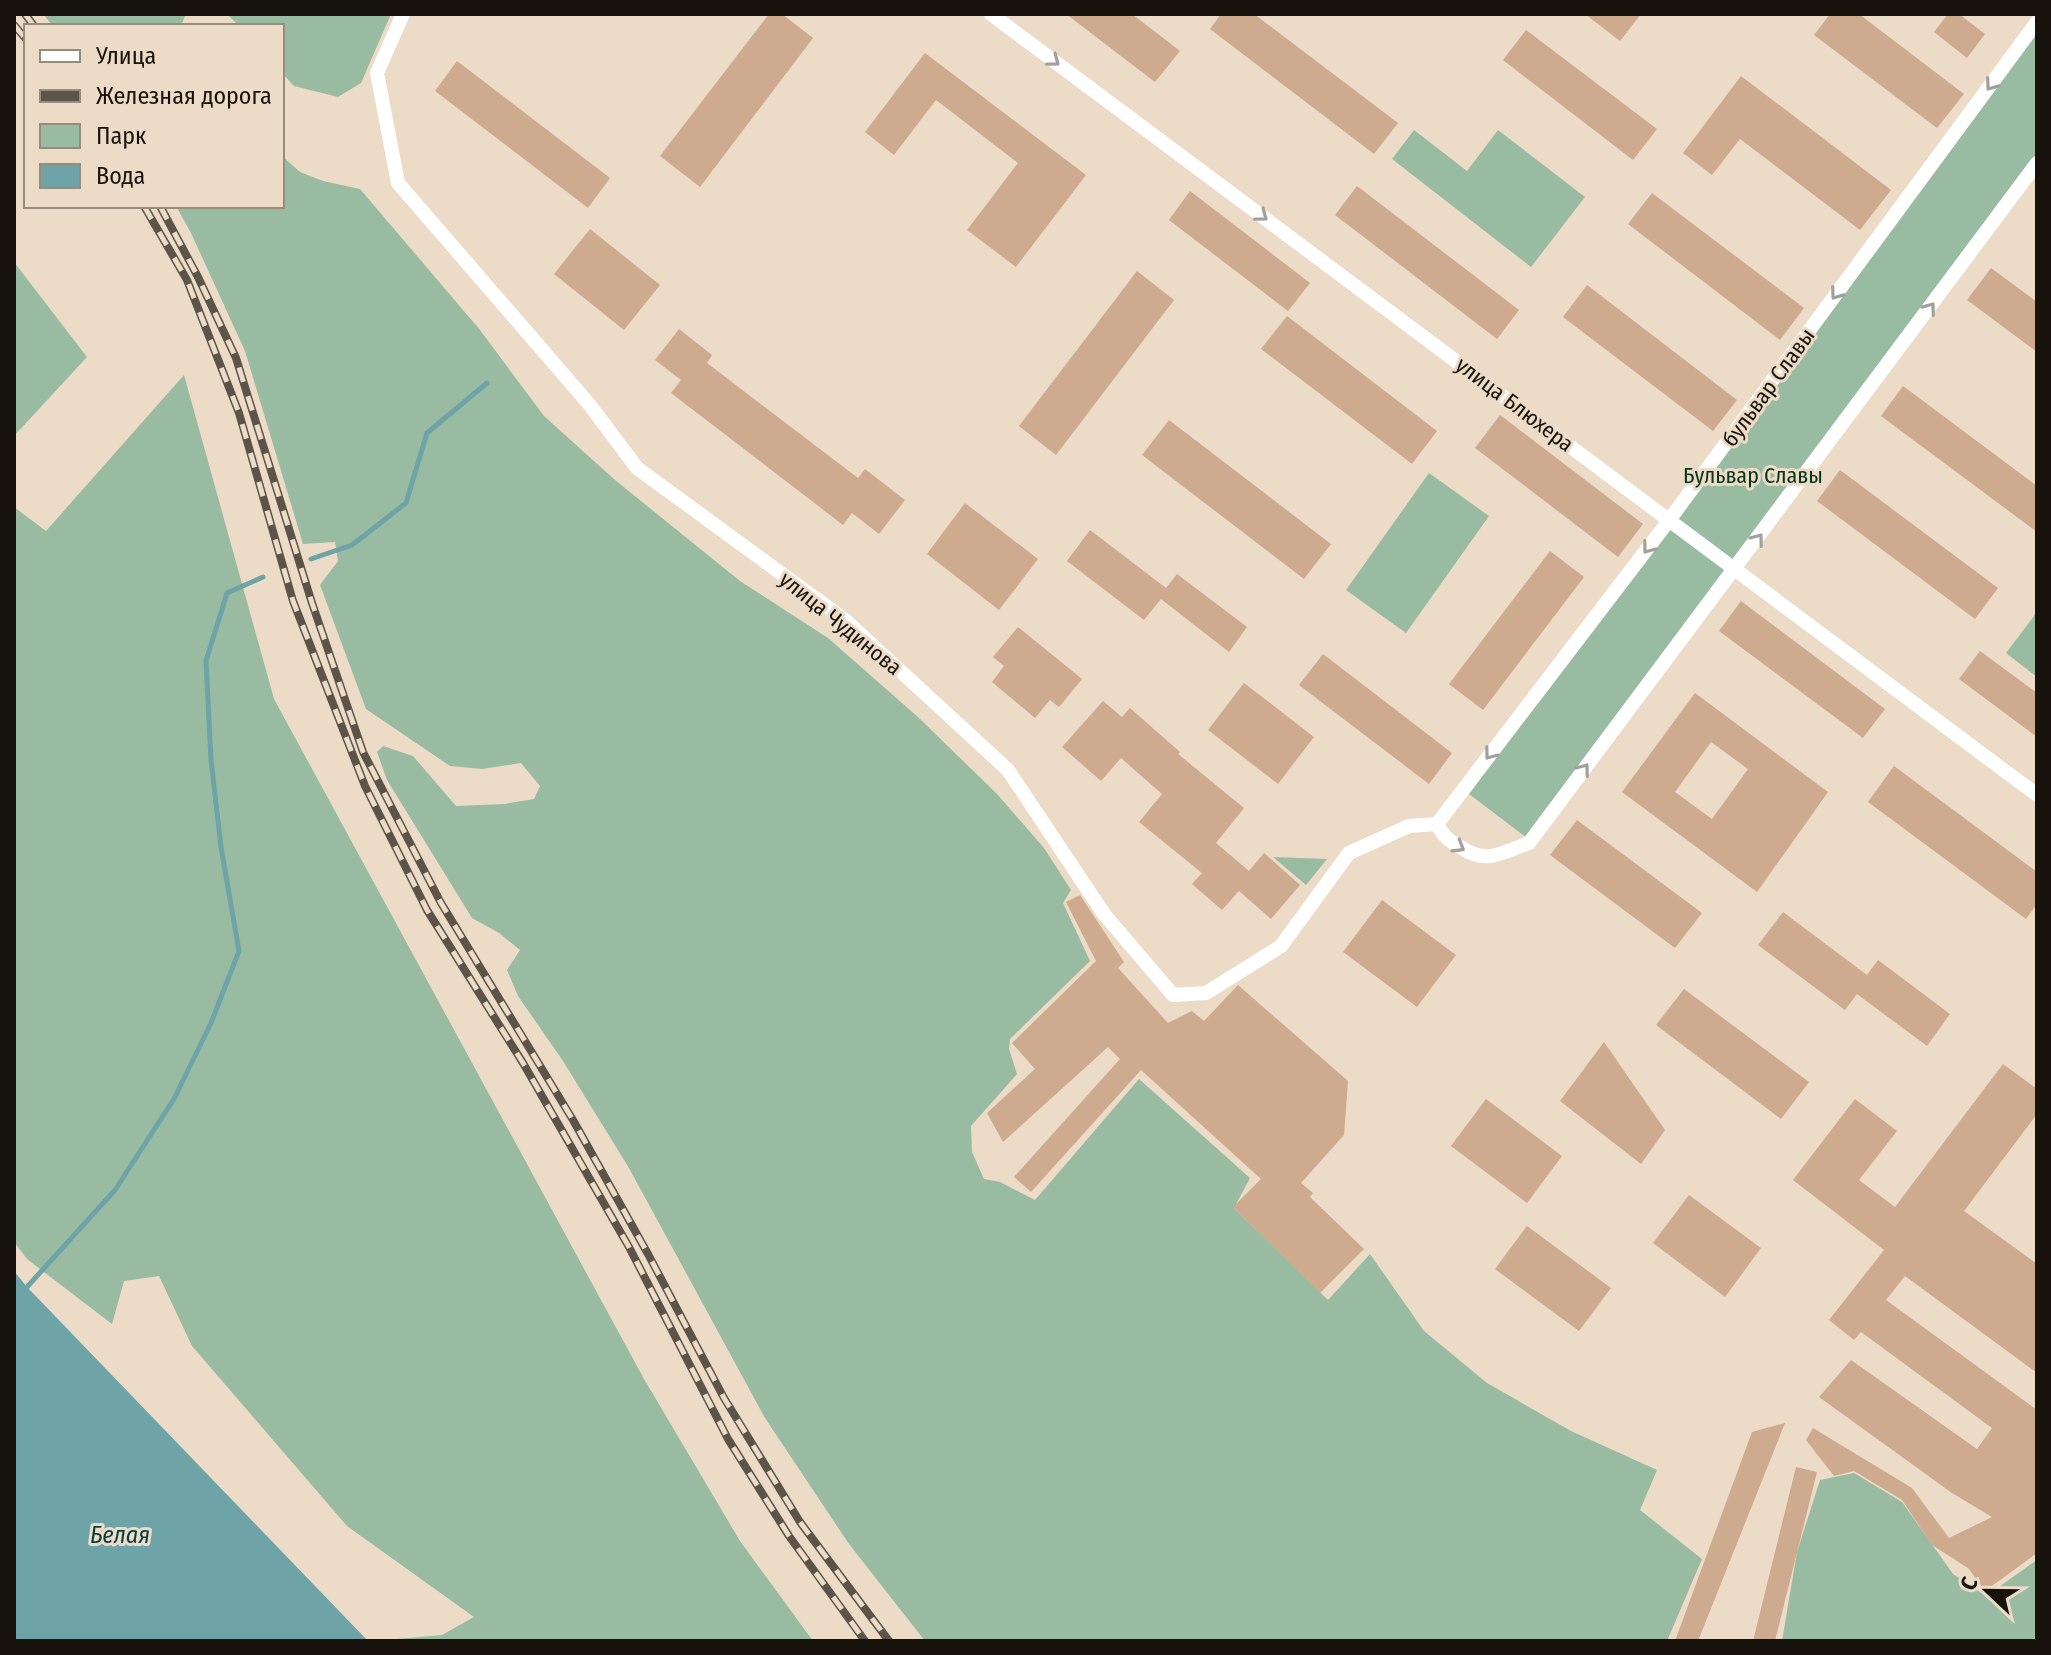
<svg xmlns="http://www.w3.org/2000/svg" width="2051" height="1655" viewBox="0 0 2051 1655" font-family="'Fira Sans Condensed',sans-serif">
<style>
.green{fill:#99bba1}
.water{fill:#6ea4a8}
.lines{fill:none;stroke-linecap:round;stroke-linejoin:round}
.stream{stroke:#6ea4a8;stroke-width:5}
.building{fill:#ceaa8e;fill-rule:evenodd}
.minor{stroke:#fff;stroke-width:14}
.rail-casing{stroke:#5d5449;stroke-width:8}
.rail{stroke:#ecdbc7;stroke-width:5;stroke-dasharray:15;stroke-linecap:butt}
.oneway{stroke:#a2a09d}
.labels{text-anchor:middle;stroke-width:6;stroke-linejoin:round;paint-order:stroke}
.street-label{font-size:22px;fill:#17120b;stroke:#ecdbc7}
.park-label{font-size:22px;fill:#063418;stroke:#ecdbc7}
.water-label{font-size:24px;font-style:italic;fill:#073c3f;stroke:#ecdbc7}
</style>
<rect width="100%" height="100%" fill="#ecdbc7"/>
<!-- green -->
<g class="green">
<polygon points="43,14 186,14 182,23 183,26 53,26"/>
<polygon points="227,14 391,14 361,83 338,97 294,86 282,73 282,26 239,26"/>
<polygon points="2037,32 2037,155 1527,838 1469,794"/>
<polygon points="1414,130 1467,171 1498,130 1585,197 1531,267 1392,159"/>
<polygon points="282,156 300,172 323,181 360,189 480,330 544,416 615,480 740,581 828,638 919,718 997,794 1044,848 1071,890 1063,903 1090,961 1010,1039 1009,1049 1017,1074 971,1126 972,1152 984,1179 1000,1182 1035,1200 1139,1079 1250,1178 1234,1208 1328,1300 1370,1254 1424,1331 1487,1383 1571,1431 1657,1470 1640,1510 1702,1559 1667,1641 925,1641 849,1544 765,1418 629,1168 563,1061 518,996 507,970 520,950 499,933 472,918 387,780 377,752 383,746 413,756 456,806 504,804 534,799 540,786 521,763 482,769 450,766 366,709 320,585 338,561 335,542 303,544 245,351 191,233 176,206 282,206"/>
<polygon points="14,262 87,357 14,436"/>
<polygon points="184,375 274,699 644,1379 740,1541 813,1641 399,1641 397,1639 442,1635 474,1617 347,1526 192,1346 159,1276 124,1281 112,1324 27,1259 14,1242 14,507 46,531"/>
<polygon points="1429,473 1489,516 1406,633 1346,590"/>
<polygon points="2037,612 2037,677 2006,653"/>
<polygon points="1273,857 1327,859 1306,885"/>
<polygon points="1854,1473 1902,1502 1953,1574 1986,1596 2037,1560 2037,1641 1782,1641 1797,1552 1820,1480"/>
</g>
<!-- water -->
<polygon class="water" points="14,1271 27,1287 368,1641 14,1641"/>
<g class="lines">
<!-- stream -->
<g class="stream">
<polyline points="311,559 352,545 406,503 427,433 487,383"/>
<polyline points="27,1287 115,1190 174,1099 211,1023 239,951 221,847 211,760 206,661 227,593 263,577"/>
</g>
</g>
<!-- building -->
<g class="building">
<polygon points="769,14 782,14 813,38 700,187 660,156"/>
<polygon points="1066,14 1132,14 1180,51 1155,82"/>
<polygon points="1221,14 1254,14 1398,123 1374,154 1210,29"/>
<polygon points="1585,14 1641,14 1620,41"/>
<polygon points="1830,14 1859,14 1964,94 1937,128 1814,35"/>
<polygon points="1948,14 1959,14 1985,34 1967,58 1934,32"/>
<polygon points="1526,30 1657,129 1633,160 1503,60"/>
<polygon points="925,53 1086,175 1016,267 967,230 1018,163 936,100 894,155 865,132"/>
<polygon points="457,61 610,178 588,208 435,91"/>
<polygon points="1741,76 1891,190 1860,230 1740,139 1712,175 1683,153"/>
<polygon points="1357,186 1519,310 1497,339 1335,215"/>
<polygon points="1190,191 1310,283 1288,311 1169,220"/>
<polygon points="1652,193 1804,308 1780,340 1628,224"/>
<polygon points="590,229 660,285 624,330 554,274"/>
<polygon points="1991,268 2037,302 2037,352 1967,300"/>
<polygon points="1137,271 1174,300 1056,455 1019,426"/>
<polygon points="1587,285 1737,400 1713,431 1563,317"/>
<polygon points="1287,316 1437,431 1412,464 1261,349"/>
<polygon points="679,329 712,355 707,363 858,478 865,469 905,500 879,534 852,513 843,525 671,393 681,380 655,360"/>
<polygon points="1903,386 2037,486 2037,532 1881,416"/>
<polygon points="1500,415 1643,524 1618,557 1475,448"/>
<polygon points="1169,420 1331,544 1304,579 1142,455"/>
<polygon points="1840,470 1998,588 1975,619 1817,501"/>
<polygon points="965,503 1038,559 999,610 927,554"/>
<polygon points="1090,530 1166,588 1177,574 1247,627 1229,652 1161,599 1144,620 1067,561"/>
<polygon points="1550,551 1584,577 1483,710 1449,684"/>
<polygon points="1741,601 1885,709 1863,738 1719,631"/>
<polygon points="1018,627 1082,679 1059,707 1050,700 1035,718 992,682 1004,666 993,657"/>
<polygon points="1980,651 2037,693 2037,737 1959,679"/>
<polygon points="1323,654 1452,753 1429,784 1299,685"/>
<polygon points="1244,683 1314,737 1278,784 1208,730"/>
<path d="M1695,693L1828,792L1757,892L1622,792ZM1711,742L1748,769L1712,819L1675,792Z"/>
<polygon points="1103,701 1122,717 1130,708 1180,752 1178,754 1244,808 1216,843 1249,871 1264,853 1300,885 1271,919 1239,891 1222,910 1192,884 1202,873 1139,822 1162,794 1121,758 1101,781 1062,747"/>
<polygon points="1894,766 2037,872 2037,904 2026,919 1868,802"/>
<polygon points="1577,820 1702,913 1675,948 1550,855"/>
<polygon points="1080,895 1124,962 1118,968 1168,1023 1192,1011 1204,1021 1238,985 1348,1081 1344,1135 1301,1183 1313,1193 1310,1197 1364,1249 1320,1293 1233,1207 1261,1179 1141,1070 1031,1192 1014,1177 1120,1059 1108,1047 1003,1142 987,1113 1035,1069 1012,1043 1096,961 1066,902"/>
<polygon points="1382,900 1456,955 1417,1007 1343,952"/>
<polygon points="1783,912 1867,975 1878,960 1950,1014 1927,1046 1857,994 1845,1010 1758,945"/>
<polygon points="1684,989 1809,1082 1781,1119 1656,1025"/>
<polygon points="1604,1042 1665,1130 1641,1164 1560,1101"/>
<polygon points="2003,1064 2037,1089 2037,1114 1964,1211 2037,1264 2037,1373 1905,1276 1886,1300 2037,1410 2037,1553 1985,1591 1968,1568 1932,1545 1902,1500 1854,1471 1834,1476 1806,1440 1813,1428 1912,1488 1949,1538 1992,1517 1952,1493 1819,1397 1851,1360 1977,1449 1992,1428 1861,1332 1854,1340 1829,1320 1884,1250 1793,1180 1855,1099 1897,1131 1859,1180 1895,1207"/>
<polygon points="1486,1099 1562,1156 1527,1203 1451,1146"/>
<polygon points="1689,1195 1761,1248 1725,1297 1653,1243"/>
<polygon points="1527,1226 1611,1288 1579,1331 1495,1269"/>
<polygon points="1785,1423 1698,1641 1675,1641 1752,1432"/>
<polygon points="1796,1467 1817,1472 1775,1641 1753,1641"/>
</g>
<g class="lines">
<!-- minor -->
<g class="minor">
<polyline points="403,14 377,73 398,183 589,404 637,468 845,620 1008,770 1104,914 1173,995 1206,993 1281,946 1349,853 1409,826 1437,824"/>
<polyline points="991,14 2037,795"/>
<polyline points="1437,824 1670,519 2037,22"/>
<path d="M1437,824C1443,836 1448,840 1460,847C1488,865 1500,853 1529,843L2037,163"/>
</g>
<defs>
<g id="rail">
<polyline points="25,14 34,26"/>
<polyline points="14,25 26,39"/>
<polyline points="144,206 187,280 239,413 293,601 365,786 427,910 523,1063 629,1247 728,1439 789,1536 865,1641"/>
<polyline points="160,206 198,277 236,358 312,603 363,752 441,903 573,1120 648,1254 724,1398 800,1522 889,1641"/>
</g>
</defs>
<!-- rail casing -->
<use href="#rail" class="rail-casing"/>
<!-- rail -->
<use href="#rail" class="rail"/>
</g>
<!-- one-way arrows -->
<defs><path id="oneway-chevron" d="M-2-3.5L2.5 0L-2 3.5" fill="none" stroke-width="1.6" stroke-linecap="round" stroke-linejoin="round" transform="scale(2)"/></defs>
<g class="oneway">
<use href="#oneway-chevron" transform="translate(1054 61) rotate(37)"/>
<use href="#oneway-chevron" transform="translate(1991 85) rotate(126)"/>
<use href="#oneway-chevron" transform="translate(1262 216) rotate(37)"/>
<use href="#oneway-chevron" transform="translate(1836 294) rotate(126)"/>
<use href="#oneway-chevron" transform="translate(1930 308) rotate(-54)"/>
<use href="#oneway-chevron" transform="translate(1758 539) rotate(-53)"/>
<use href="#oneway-chevron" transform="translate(1648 548) rotate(127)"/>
<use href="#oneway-chevron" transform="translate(1490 754) rotate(127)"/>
<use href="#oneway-chevron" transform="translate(1584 769) rotate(-53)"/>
<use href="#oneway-chevron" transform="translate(1459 847) rotate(31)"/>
</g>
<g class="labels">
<!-- street labels -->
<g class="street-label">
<text transform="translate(1768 387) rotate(-54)" y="8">бульвар Славы</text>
<text transform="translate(1515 404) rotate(37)" y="8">улица Блюхера</text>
<text transform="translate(841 623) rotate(39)" y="8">улица Чудинова</text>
</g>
<!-- park labels -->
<g class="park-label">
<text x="1753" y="483">Бульвар Славы</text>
</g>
<!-- water labels -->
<g class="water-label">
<text x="120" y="1543">Белая</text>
</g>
</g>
<!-- border -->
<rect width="2051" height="1655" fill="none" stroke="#17120b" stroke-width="32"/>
<!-- legend -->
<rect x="24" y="24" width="260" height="184" fill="#ecdbc7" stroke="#978b7c" stroke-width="2"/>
<rect x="40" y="50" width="40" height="12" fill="#ffffff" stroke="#978b7c" stroke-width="2"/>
<text x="96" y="64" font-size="24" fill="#17120b">Улица</text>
<rect x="40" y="90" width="40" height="12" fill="#5d5449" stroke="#978b7c" stroke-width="2"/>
<text x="96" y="104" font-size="24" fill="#17120b">Железная дорога</text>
<rect x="40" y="124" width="40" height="24" fill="#99bba1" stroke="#978b7c" stroke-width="2"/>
<text x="96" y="144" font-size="24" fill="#17120b">Парк</text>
<rect x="40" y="164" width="40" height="24" fill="#6ea4a8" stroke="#978b7c" stroke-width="2"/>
<text x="96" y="184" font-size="24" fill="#17120b">Вода</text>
<!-- north arrow -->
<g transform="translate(1987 1591) rotate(292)" stroke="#ecdbc7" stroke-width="6" paint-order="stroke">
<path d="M0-6L14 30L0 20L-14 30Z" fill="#17120b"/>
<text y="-12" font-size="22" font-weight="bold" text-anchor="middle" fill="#17120b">С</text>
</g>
</svg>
